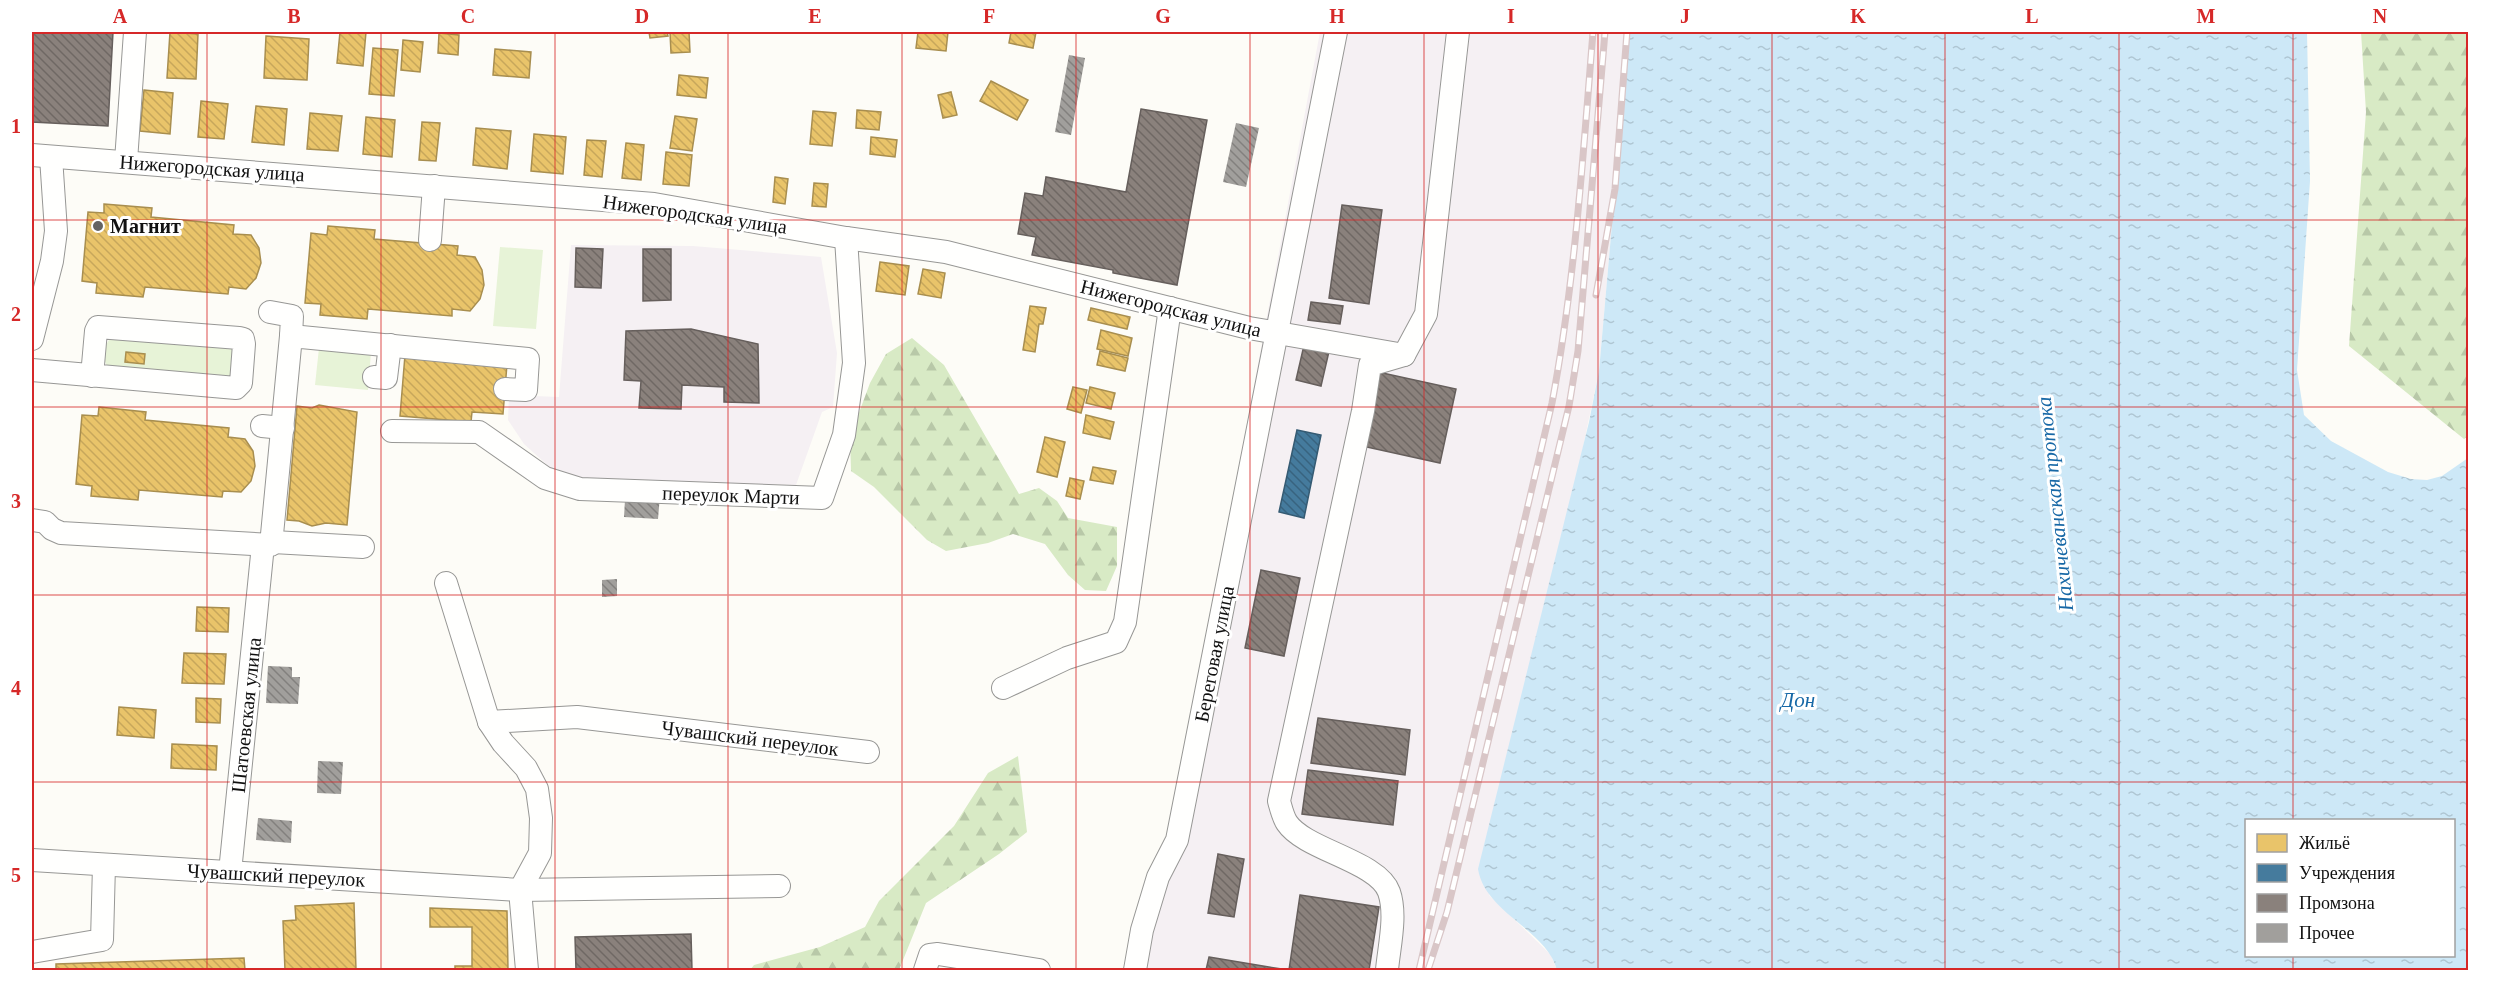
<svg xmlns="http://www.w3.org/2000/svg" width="2500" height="1002" viewBox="0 0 2500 1002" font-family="'Times New Roman',serif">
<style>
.industrial{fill:#f5f0f3}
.grass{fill:#e7f3d7}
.forest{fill:url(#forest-firs)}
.water{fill:url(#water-ripples);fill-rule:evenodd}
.homes{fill:url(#homes-back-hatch);stroke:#a88e4f;stroke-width:1.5}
.public{fill:url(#public-back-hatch);stroke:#355b73;stroke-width:1.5}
.industry{fill:url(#industry-back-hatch);stroke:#665f5c;stroke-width:1.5}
.building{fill:url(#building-back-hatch)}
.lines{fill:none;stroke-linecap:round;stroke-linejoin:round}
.minor-casing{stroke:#979795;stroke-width:24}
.minor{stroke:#fffffe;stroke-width:22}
.rail-casing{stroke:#d9c6c7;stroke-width:7}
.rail{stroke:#fff;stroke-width:4.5;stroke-dasharray:14;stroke-linecap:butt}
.grid{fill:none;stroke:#d62828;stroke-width:1.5;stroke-opacity:0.55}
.poi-dot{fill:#646362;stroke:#fff;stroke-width:2}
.labels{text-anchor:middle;stroke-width:6;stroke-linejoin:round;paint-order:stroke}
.street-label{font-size:20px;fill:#111;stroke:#fff}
.poi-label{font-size:20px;font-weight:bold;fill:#111;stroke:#fff;text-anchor:start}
.water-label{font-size:21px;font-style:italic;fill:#1768a6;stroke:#fff}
.neatline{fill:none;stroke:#d62828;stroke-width:2}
.grid-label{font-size:20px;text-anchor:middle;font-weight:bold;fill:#d62828}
</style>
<defs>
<pattern id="forest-firs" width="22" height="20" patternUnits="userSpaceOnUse" patternTransform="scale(1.5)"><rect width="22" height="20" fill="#d8eac5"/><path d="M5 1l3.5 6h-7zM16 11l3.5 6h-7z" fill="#b8c8a8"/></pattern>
<pattern id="water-ripples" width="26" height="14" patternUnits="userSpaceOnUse" patternTransform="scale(1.5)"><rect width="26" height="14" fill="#cde8f7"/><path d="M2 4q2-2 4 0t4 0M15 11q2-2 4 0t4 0" fill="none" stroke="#afc6d3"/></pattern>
<pattern id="homes-back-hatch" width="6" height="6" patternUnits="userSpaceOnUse" patternTransform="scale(1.5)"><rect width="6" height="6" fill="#e9c46a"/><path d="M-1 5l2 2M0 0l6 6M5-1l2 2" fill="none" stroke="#c7a75b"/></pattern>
<pattern id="public-back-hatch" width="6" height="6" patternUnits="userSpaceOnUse" patternTransform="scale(1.5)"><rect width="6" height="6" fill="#457b9d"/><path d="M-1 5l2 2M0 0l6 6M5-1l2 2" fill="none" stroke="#38637f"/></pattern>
<pattern id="industry-back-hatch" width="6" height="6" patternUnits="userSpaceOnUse" patternTransform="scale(1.5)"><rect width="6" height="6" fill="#8a817c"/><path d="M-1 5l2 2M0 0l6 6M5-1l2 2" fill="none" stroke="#6f6864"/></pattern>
<pattern id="building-back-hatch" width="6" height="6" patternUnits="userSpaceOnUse" patternTransform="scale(1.5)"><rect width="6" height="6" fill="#a19f9c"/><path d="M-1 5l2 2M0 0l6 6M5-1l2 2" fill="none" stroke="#82807e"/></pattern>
</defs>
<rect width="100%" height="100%" fill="#fdfcf7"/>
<!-- industrial -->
<g class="industrial">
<polygon points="1320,32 1629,32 1599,371 1489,895 1551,955 1557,970 1145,970"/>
<polygon points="571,245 693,246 821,257 837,353 833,407 822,412 796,485 582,481 554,471 524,444 508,420 509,395 559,397"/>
</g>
<!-- grass -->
<g class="grass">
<polygon points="500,247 543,250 536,329 493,326"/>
<path d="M112,337L233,347L231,378L109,369C101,358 102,346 112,337Z"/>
<polygon points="319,348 371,352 368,390 315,385"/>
</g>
<!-- forest -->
<g class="forest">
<polygon points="2361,32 2468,32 2468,436 2464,439 2349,346 2366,112"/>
<polygon points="912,338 944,365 1019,494 1039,488 1057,501 1068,518 1117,527 1117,566 1106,591 1085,590 1068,575 1045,544 1013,534 988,543 946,551 927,540 874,487 851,471 850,437 870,383 886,354"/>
<polygon points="1018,756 1027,832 999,854 926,903 899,970 750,970 754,965 820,947 865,927 879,901 954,826 988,773"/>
</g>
<!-- water -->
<path class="water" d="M1629,32H2307L2310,181L2297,370L2304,415L2331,441L2388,472L2411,479L2427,480L2442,476L2468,458V970H1557C1547,930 1485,913 1478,869L1589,422L1599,371ZM2246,820H2454V956H2246Z"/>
<!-- homes -->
<g class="homes">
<polygon points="170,32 198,34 196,79 167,78"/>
<polygon points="340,32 366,32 363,66 337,63"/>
<polygon points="649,32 667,32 668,36 650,38"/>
<polygon points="670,32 689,32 690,52 671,53"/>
<polygon points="918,32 948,32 946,51 916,48"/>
<polygon points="1011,32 1036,32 1033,48 1009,43"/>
<polygon points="439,33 459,35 458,55 438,53"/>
<polygon points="266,36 309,39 307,80 264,78"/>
<polygon points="403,40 423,42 420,72 401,70"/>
<polygon points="373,48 398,50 394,96 369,94"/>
<polygon points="495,49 531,52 529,78 493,75"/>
<polygon points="679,75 708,78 706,98 677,95"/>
<polygon points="991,81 1028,100 1017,120 980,101"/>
<polygon points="144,90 173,93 170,134 140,131"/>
<polygon points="951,92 957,115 943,118 938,95"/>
<polygon points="201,101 228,104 224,139 198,137"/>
<polygon points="256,106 287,109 284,145 252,142"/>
<polygon points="857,110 881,112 879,130 856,128"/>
<polygon points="813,111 836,113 832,146 810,144"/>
<polygon points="310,113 342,116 338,151 307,149"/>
<polygon points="675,116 697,119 692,151 670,148"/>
<polygon points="366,117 395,120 392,157 363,154"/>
<polygon points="422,122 440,123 436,161 419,160"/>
<polygon points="476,128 511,131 507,169 473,165"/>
<polygon points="534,134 566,137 563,174 531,171"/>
<polygon points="871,137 897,140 895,157 870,154"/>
<polygon points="587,140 606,141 602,177 584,175"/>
<polygon points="626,143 644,145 641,180 622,178"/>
<polygon points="666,152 692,155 689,186 663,184"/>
<polygon points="775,177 788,179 785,204 773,202"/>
<polygon points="814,183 828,184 826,207 812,206"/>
<polygon points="104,204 152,208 151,217 234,225 233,234 251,235 259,248 261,263 256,278 246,289 229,287 228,294 145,287 143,297 96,293 97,283 82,281 88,212 104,213"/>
<polygon points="328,226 375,230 374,239 458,246 457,255 475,257 482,270 484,285 480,299 470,311 452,309 452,316 368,309 367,319 320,315 321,304 305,303 311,233 327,235"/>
<polygon points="880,262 909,266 905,295 876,291"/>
<polygon points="923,269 945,273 941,298 918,294"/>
<polygon points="1030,306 1046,308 1043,324 1039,324 1035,352 1023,350"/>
<polygon points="1091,308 1130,317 1127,329 1088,320"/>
<polygon points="1101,330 1132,338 1128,356 1097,349"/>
<polygon points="1100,351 1128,358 1125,371 1097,365"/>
<polygon points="126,352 145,354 144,364 125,362"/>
<polygon points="405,355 507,364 503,414 472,412 471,422 400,416"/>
<polygon points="1073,387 1087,390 1081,413 1067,409"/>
<polygon points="1090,387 1115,393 1111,409 1086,403"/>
<polygon points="319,405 357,412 347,525 326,523 312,526 299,521 287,520 297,406 312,408"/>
<polygon points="99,407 146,412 145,420 229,428 228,437 245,439 253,451 255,466 251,481 241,492 223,491 222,497 139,490 138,500 91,496 92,486 76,484 82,415 98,416"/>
<polygon points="1086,415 1114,422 1110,439 1083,433"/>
<polygon points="1045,437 1065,442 1057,477 1037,472"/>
<polygon points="1093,467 1116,471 1113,484 1090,480"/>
<polygon points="1070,478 1084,481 1080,499 1066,496"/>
<polygon points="197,607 229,608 228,632 196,631"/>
<polygon points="184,653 226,654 224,684 182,683"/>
<polygon points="196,698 221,699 220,723 196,722"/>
<polygon points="119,707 156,710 154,738 117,735"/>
<polygon points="172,744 217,746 216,770 171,768"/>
<polygon points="354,903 356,970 285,970 283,921 296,920 295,906"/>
<polygon points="430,908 507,911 508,970 455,970 455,966 472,966 472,927 430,927"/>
<polygon points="244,958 245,970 56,970 56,964"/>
</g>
<!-- public -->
<polygon class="public" points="1297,430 1321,435 1304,518 1279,512"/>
<!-- industry -->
<g class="industry">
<polygon points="32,32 113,32 108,126 32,122"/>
<polygon points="1141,109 1207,120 1177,285 1113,273 1113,270 1032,255 1036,237 1018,234 1025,193 1043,196 1046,177 1126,192"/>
<polygon points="1342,205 1382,210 1369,304 1329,298"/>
<polygon points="576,248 603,249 601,288 575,287"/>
<polygon points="643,249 671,249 671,300 643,301"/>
<polygon points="1311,302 1343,306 1340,324 1308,320"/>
<polygon points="691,329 758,344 759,403 724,402 724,387 682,385 681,409 639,408 641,381 624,380 626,331"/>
<polygon points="1305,341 1330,347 1321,386 1296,380"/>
<polygon points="1378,372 1456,389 1440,463 1362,446"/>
<polygon points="1261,570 1300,578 1284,656 1245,648"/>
<polygon points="1318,718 1410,730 1405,775 1311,763"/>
<polygon points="1308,770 1398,781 1393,825 1302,814"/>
<polygon points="1218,854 1244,859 1234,917 1208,913"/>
<polygon points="1300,895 1379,907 1369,970 1289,970"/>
<polygon points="691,934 692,970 576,970 575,937"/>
<polygon points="1209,957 1281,969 1281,970 1206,970"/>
</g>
<!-- building -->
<g class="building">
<polygon points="1069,55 1085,58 1071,135 1055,132"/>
<polygon points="1236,123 1259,128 1246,187 1223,182"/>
<polygon points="660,495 658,519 624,517 625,500"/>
<polygon points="617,579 617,596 602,597 602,580"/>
<polygon points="268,666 292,667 292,677 300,677 298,704 266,703"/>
<polygon points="318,761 343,762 341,794 317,793"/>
<polygon points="258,818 292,821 291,843 256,840"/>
</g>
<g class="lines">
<defs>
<g id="minor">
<polyline points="32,155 654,204 846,238 946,252 1249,328 1404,355"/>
<polyline points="126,161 135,32"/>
<polyline points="430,240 434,186"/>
<polyline points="270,312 292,316 291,336"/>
<polyline points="32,339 52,261 56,231 51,157"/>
<polyline points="32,370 236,388 241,383 244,344 243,339 239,338 98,327 96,331 92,376"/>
<polyline points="374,377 386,378 390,345"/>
<polyline points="262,426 283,428"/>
<polyline points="392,431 479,432 545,478 580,489 822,498 844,435 854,363 846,238"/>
<polyline points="32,520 45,522 52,529 61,533 271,545 291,336 528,359 526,390 505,389"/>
<polyline points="273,542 363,547"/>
<polyline points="446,583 489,722 503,743 526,768 537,789 541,818 540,853 520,890"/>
<polyline points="1003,688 1067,658 1116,642 1125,622 1170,308"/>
<polyline points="489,722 577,717 868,752"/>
<polyline points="32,860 520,890 779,886"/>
<polyline points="230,872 263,545"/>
<polyline points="520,890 527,970"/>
<polyline points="32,952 102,940 104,865"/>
<polyline points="925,970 930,955 938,954 1039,970"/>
<polyline points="1135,970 1142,930 1158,877 1177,840 1336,32"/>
<path d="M1387,970C1389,947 1397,915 1389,892C1378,861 1305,850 1287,823C1283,817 1281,808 1279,801L1363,411L1370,365L1404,355L1426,314L1458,32"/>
</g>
</defs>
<!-- minor casing -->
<use href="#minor" class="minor-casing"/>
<!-- minor -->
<use href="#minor" class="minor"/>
<defs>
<g id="rail">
<polyline points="1596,295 1615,189 1627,32"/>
<path d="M1419,970L1552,403C1575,281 1583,156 1593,32"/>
<polyline points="1428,970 1447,912 1569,406 1578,351 1605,32"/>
</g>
</defs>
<!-- rail casing -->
<use href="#rail" class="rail-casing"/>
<!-- rail -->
<use href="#rail" class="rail"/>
</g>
<!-- grid -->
<path class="grid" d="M207,32V970M381,32V970M555,32V970M728,32V970M902,32V970M1076,32V970M1250,32V970M1424,32V970M1598,32V970M1772,32V970M1945,32V970M2119,32V970M2293,32V820M32,220H2468M32,407H2468M32,595H2468M32,782H2468M2293,956V970"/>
<!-- markers -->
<circle class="poi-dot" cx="98" cy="226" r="6"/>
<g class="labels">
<!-- street labels -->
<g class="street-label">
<text transform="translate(212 168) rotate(4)" y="7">Нижегородская улица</text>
<text transform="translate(695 214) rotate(8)" y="7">Нижегородская улица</text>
<text transform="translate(1171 308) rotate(14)" y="7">Нижегородская улица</text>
<text transform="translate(731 495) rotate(2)" y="7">переулок Марти</text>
<text transform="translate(1214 654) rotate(-79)" y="7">Береговая улица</text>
<text transform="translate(246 715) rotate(-84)" y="7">Шатоевская улица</text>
<text transform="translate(750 738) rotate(7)" y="7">Чувашский переулок</text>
<text transform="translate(276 875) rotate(3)" y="7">Чувашский переулок</text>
</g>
<!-- poi labels -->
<g class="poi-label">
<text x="110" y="233">Магнит</text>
</g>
<!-- water labels -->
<g class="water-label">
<text transform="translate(2055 504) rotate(-96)" y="7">Нахичеванская протока</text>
<text x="1798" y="707">Дон</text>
</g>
</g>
<!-- border -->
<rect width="2500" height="1002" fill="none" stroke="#ffffff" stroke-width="66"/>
<!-- legend -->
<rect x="2245" y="819" width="210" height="138" fill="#ffffff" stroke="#a0a0a0" stroke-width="1.5"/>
<rect x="2257" y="834" width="30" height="18" fill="#e9c46a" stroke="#a0a0a0" stroke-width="1.5"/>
<text x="2299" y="849" font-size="18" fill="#111111">Жильё</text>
<rect x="2257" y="864" width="30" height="18" fill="#457b9d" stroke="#a0a0a0" stroke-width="1.5"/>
<text x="2299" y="879" font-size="18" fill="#111111">Учреждения</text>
<rect x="2257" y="894" width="30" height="18" fill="#8a817c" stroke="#a0a0a0" stroke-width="1.5"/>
<text x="2299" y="909" font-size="18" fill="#111111">Промзона</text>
<rect x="2257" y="924" width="30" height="18" fill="#a19f9c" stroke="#a0a0a0" stroke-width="1.5"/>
<text x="2299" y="939" font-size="18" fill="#111111">Прочее</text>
<rect x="33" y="33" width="2434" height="936" class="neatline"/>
<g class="grid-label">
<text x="120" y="23">A</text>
<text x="294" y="23">B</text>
<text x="468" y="23">C</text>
<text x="642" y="23">D</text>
<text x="815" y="23">E</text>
<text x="989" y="23">F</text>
<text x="1163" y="23">G</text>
<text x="1337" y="23">H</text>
<text x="1511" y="23">I</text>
<text x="1685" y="23">J</text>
<text x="1858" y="23">K</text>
<text x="2032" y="23">L</text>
<text x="2206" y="23">M</text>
<text x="2380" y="23">N</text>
<text x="16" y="133">1</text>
<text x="16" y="321">2</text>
<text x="16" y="508">3</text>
<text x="16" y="695">4</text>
<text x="16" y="882">5</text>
</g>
</svg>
